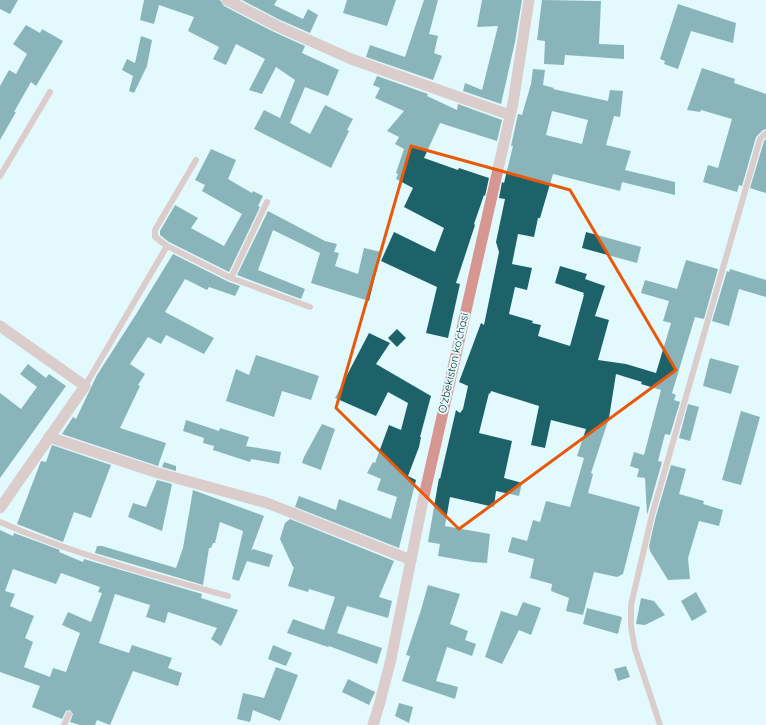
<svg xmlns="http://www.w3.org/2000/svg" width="766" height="725" viewBox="0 0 766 725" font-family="Quicksand,sans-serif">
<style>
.building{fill:#1d6269;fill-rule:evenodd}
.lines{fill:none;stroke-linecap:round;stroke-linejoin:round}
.service{stroke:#d69792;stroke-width:6}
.minor{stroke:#d69792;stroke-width:11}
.marked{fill:none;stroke:#e8590c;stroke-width:3;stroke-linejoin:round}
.labels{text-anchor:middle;stroke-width:4;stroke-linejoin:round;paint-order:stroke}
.street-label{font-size:11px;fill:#1b2a2c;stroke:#e2fafd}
</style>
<rect width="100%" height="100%" fill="#e2fafd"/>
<!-- building -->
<g class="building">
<polygon points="0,0 18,0 10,14 0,9"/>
<polygon points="144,0 220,0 224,6 272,31 305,46 302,53 339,70 328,96 305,87 290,123 310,134 325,105 353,119 347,130 349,131 331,168 254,129 264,110 280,118 295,80 276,67 262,94 249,90 265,59 236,44 226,65 213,59 219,47 188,31 194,17 159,5 154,24 140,20"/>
<polygon points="242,0 277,0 274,5 303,19 308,9 318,15 310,33 278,19"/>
<polygon points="347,0 396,0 387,26 343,13"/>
<polygon points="424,0 438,0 429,34 438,36 434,53 442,56 433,80 366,57 370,45 405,57"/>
<polygon points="482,0 522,0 515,42 501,104 463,91 465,83 482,90 498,26 477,27"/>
<polygon points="542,0 601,1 599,44 624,45 624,59 565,55 564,65 544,64 545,41 537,40"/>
<polygon points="678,4 736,23 733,43 691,31 678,69 664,64 665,61 660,59"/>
<polygon points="26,25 40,33 42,29 63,41 36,86 31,82 14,112 16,112 0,140 0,86 9,70 16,74 27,54 13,44"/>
<polygon points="141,36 152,40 147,66 134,93 129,91 133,76 122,70 127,59 135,63"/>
<polygon points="702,68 735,79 734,83 766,94 766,129 763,130 756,137 742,186 739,185 737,192 703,182 708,165 718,168 732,119 701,110 700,112 687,110"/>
<path d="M533,69L545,70L543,85L554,88L553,89L608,101L610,90L623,91L620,117L614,116L606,145L631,151L625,170L675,182V195L622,182L620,191L553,174L540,218H538L534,237L518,234L512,264L532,268L527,290L515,287L509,314L533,321L532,323L541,325L538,336L570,346L584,295H583L584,293L555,283L560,266L587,274L585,279L605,286L595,316L609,320L598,360L626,364L656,373L671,323L663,321L669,301L641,293L645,280L677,289L686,260L718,269L704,319L695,317L672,393L676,395L674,400L680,402L670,435L665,434L658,461L662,462L647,515L645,478L637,477L639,469L630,466L634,452L644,455L661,390L641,384L642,382L616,374L609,418L591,473L593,474L588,493L640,507L623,574L617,577L594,572L583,615L566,611L569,598L551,591L552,584L530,578L534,559L508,552L512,537L527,541L533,520L540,522L546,501L570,507L584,458L577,456L586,429L551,420L545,448L531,445L539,406L491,391L490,394L489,393L479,433L512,441L504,478L522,483L519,496L496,491L494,507L450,497L445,526L490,534L487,563L473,562L438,556L440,544L428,542L439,478L440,479L456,410L460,413L463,409L468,386L459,382L481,323L484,325L499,252L496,242L505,199L499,198L502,182L504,183L513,146H511L518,114L522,115L531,84ZM552,111L588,120L582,144L546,135Z"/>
<polygon points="377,76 428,94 427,96 457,110 458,104 502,120 497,141 440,123 424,158 458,170 459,168 489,178 485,196 484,195 474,224 475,225 456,283 460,284 448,338 426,333 437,287 381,261 394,232 435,252 444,228 404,207 413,188 396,179 398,174 396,173 404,149 395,144 399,137 387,131 404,111 375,98 380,88 373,85"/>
<polygon points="766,139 766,193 750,188 764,141"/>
<polygon points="211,149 236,160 228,179 252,193 253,191 263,196 258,206 260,207 229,272 169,242 160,235 160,231 175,205 198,218 191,228 224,246 242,214 202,191 205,185 195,180"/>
<polygon points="268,211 325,241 337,244 334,252 339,253 335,266 358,274 364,248 381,252 369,301 311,283 320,253 273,230 258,270 305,289 301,299 237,275"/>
<polygon points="586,232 641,247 637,263 582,248"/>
<polygon points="173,254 229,282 240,286 235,296 209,287 207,290 185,279 165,312 214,338 204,354 166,335 161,344 148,337 130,364 145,374 138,385 140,386 120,428 166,443 158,466 62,434 73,417 76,419 97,375 135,316"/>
<polygon points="730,269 766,280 766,297 739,289 729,326 712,321 727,271 729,272"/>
<polygon points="397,329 406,338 397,347 388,338"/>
<polygon points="369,333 390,343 376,364 431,396 420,437 421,437 419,447 408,476 416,480 399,548 295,507 299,496 336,510 339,499 391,519 397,497 377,490 381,479 367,473 373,462 375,463 389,425 401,430 408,403 388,392 376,416 335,398"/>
<polygon points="256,355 319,376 311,400 282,391 274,417 226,401 236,369 249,375"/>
<polygon points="710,358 739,366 731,394 703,386"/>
<polygon points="28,364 46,378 49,374 66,386 0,478 0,393 21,409 37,387 20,374"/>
<polygon points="688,404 699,407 690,441 679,438"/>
<polygon points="741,411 760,417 741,485 722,480"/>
<polygon points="186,420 219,431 220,428 249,437 246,446 281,452 279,464 251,459 250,462 213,450 214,446 203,443 204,438 183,431"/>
<polygon points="322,424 335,429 321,470 302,463 304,457"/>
<polygon points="52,445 111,465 91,518 74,512 63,542 17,524 41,461 46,462"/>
<polygon points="164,462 176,466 176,471 162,467"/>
<polygon points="671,465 686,469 679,494 704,501 703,504 723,510 719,526 699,521 688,558 690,579 668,580 650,551 649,546 656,516"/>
<polygon points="157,480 172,484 162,531 128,517 133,503 146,507"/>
<polygon points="193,490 264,516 251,551 253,549 273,555 269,567 247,561 239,581 232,579 243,531 220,522 215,543 213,543 211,548 209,548 203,585 95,553 97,546 102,546 176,568 183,548"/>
<polygon points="290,519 394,561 379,597 392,601 388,618 347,606 337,633 382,648 377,664 329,646 328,647 287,633 293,619 324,630 335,597 309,589 308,592 288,586 294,567 293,567 280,539 285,523"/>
<path d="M0,530L13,536L14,533L60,550L59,552L83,562L84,559L202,594L201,598L238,610L221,646L211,639L217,628L168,612L165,623L146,617L150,605L115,594L99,643L129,653L132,645L172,658L168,668L182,673L178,686L133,671L110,725L97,720L95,725H80L70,722L73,714L70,710L66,711L62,719L32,707L40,686L0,672ZM13,569L56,584L61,573L100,587L98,592L102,593L91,622L68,612L62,625L80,633L66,672L53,668L50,677L24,667L33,642L25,638L34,616L10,606L15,594L5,591Z"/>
<polygon points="428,585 460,594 450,624 468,631 465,640 476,644 472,656 447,647 436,681 458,687 455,699 402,681 410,656 406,655 421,610"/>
<polygon points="696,592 707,612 692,621 681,601"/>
<polygon points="641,598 654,601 665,615 645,625 636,624"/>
<polygon points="523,602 541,608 531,635 519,630 502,664 485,657 501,611 517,616"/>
<polygon points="587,608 622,617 618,634 583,624"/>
<polygon points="273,645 292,653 286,666 268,659"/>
<polygon points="626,666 630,677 618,681 614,669"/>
<polygon points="276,667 298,675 280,721 253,710 250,722 237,719 243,693 264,698"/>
<polygon points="348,679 375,692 369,705 342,692"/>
<polygon points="399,703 413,707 409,723 395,716"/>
</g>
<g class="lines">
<!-- service -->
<g class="service">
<polyline points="0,176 50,92"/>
<polyline points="167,246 231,278 310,307"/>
<polyline points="231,278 267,202"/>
<polyline points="85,386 167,246 155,237 155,230 196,160"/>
<path d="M0,522C73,554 151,575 228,596"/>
<polyline points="64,725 69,714"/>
<polyline points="660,725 635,649 631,627 631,605 652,515 760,139 766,133"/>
</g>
<!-- minor -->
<g class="minor">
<polyline points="227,0 275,25 351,59 510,115"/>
<polyline points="0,326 85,386 0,508"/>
<polyline points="49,437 158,473 267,503 411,560"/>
<polyline points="373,725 380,702 391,659 422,505 513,103 529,0"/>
</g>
</g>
<!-- marked area -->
<path d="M0 0H766V725H0ZM411,146L570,190L676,370L459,529L336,408Z" fill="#e2fafd" fill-opacity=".55" fill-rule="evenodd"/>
<path class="marked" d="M411,146L570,190L676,370L459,529L336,408Z"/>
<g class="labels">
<!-- street labels -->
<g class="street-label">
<text transform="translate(453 363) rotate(-77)" y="4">O'zbekiston ko'chasi</text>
</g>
</g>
</svg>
